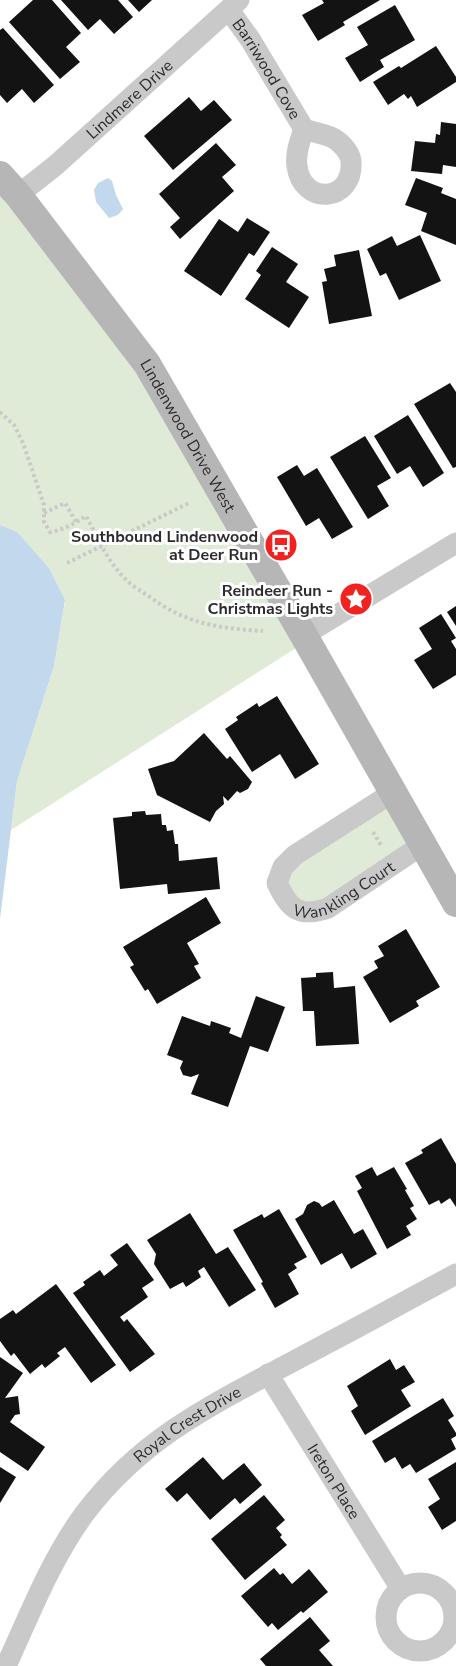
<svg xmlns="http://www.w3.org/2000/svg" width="456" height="1666" viewBox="0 0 456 1666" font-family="'Nunito Sans',sans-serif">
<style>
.green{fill:#e0ebd7}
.water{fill:#c2d8ed}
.building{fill:#131313}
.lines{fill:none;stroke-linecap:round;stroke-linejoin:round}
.path{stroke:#c9c9c9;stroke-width:4;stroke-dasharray:3 3;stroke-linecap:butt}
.street{stroke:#c9c9c9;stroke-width:21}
.secondary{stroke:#b6b6b6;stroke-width:28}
.labels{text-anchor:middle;stroke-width:6;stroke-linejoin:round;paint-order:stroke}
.street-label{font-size:16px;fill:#2c2c2c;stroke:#fff}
.poi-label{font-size:16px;font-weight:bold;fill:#2c2c2c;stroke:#fff;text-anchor:end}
</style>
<rect width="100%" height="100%" fill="#fff"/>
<!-- green -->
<g class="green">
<polygon points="0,175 147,364 307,641 11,830 17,781 54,666 65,601 49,568 17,533 0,525"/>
<polygon points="392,793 422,845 328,908 295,908 283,867"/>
</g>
<!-- water -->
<g class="water">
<polygon points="108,178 112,181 116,195 123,209 118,215 109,218 96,202 94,190 98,183"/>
<polygon points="0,525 17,532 49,568 65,600 54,666 17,781 0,919"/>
</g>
<!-- building -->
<g class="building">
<polygon points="33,0 52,0 81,33 66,47 80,62 60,79 9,22"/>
<polygon points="61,0 118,0 133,17 114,34 100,19 88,30"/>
<polygon points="128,0 152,0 139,12"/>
<polygon points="322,0 380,0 343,22 345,25 318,41 302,15 324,3"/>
<polygon points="395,5 415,40 380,60 384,67 360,82 345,58 368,45 357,27"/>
<polygon points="3,28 54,85 34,103 22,89 7,103 0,95 0,30"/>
<polygon points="436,46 456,77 456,82 417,107 411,96 408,99 404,94 388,105 373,82 399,66 401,68"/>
<polygon points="189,97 201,111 214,100 232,120 173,170 144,136"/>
<polygon points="441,122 456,124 456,167 443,165 442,174 411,171 415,141 435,143 436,134 440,135"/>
<polygon points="216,143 236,165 222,177 234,191 180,239 170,227 180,218 159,194"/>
<polygon points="416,178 443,188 441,193 456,199 456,245 421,231 427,213 405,205"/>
<polygon points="247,218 270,232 254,256 249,253 221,296 184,271 219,219 238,232"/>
<polygon points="420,235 441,281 399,300 386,273 380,276 367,249 392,236 397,246"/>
<polygon points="272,247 298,264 286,282 309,297 289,328 245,299 261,275 256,271"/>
<polygon points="359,250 372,316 329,324 322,282 327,281 324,269 336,266 334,255"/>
<polygon points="450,383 456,392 456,467 453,468 414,404"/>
<polygon points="408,415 444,473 423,487 410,466 397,474 374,436"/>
<polygon points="365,436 391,478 377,486 389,506 368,519 330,457"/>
<polygon points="297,465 304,476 317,468 353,527 332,539 319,518 306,526 277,477"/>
<polygon points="456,606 456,626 447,612"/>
<polygon points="441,614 456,638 451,641 456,649 456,675 433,689 414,660 432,649 419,628"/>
<polygon points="277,696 319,764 295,779 280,754 252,772 225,729 238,720 236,717 257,703 259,707"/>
<polygon points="204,733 227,759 230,756 252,782 248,789 240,793 237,791 228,801 223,796 224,804 216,811 210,822 157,795 148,769 174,761"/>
<polygon points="145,811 146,815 161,814 162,825 166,825 167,831 173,830 175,844 178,844 179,861 217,857 220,889 168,894 167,884 120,889 113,818 132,816 132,812"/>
<polygon points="206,897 221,923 187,943 199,964 194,966 201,978 157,1004 148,989 145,991 130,967 134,965 123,947"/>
<polygon points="406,929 440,987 416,1001 419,1006 390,1023 363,977 378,968 374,961 384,956 378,946"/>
<polygon points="333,972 334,988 355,986 359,1044 316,1046 314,1011 303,1011 301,978 316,977 316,973"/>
<polygon points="256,996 285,1007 268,1052 250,1046 228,1107 191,1094 199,1074 191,1077 183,1075 180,1068 183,1061 167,1055 182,1016 210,1026 211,1021 231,1028 229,1033 241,1038"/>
<polygon points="441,1138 456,1164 456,1207 450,1198 441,1204 439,1200 429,1205 405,1163 423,1153 421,1150"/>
<polygon points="372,1167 377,1176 394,1167 407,1189 405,1190 414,1206 410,1208 417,1219 406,1226 411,1235 387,1249 357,1191 362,1188 355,1176"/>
<polygon points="334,1200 354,1234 363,1229 377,1254 351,1269 342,1253 321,1265 295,1219 303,1214 307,1205 314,1201 319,1203 322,1207"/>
<polygon points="279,1209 307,1257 294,1264 297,1268 288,1274 299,1294 275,1308 261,1283 263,1282 233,1230 262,1214 264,1218"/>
<polygon points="190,1213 216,1254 228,1247 256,1290 229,1307 204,1267 198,1271 201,1277 186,1287 183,1282 170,1289 154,1264 156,1254 147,1240"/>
<polygon points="127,1243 154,1280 142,1288 148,1297 120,1317 124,1322 127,1319 155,1354 130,1372 73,1293 85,1285 83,1282 100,1270 104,1276 118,1265 110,1255"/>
<polygon points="56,1284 116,1365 91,1383 65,1347 57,1353 60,1356 45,1368 42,1364 30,1374 14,1353 11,1356 0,1341 0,1319 13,1310 16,1314"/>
<polygon points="0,1357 23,1373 5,1398 18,1396 20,1414 15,1415 10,1422 45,1447 28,1471 0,1452"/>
<polygon points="390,1359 396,1370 404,1365 415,1382 401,1390 411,1406 365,1435 351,1411 358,1406 347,1386"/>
<polygon points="443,1398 454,1416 448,1420 456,1433 456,1436 451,1439 456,1449 416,1473 410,1464 402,1469 395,1457 385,1463 372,1441"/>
<polygon points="203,1457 223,1480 244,1463 262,1485 240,1504 235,1498 210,1520 187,1493 177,1502 165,1489"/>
<polygon points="456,1462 456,1521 442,1530 428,1507 440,1499 428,1479"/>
<polygon points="0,1467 16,1477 0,1503"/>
<polygon points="264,1495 285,1520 276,1528 282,1535 280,1537 287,1545 245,1580 211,1539"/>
<polygon points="274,1568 280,1575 283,1573 292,1584 309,1569 328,1592 303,1613 301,1611 278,1630 272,1623 268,1627 241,1596"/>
<polygon points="310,1617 330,1641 319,1650 333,1666 266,1666 260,1659"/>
</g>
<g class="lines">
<!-- path -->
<g class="path">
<path d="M0,412L14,425L23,443L44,505V522L50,532C64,530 75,523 86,516C96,534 105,556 119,572C126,581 137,589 147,595C186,624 217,628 263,631"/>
<polyline points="44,513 65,503 76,522"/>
<polyline points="67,563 189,503"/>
<polyline points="373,832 382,847"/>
</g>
<!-- street -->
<g class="street">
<path id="s1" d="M229,10L250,39L304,129C313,132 323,134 331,137C340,141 350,152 351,161C354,203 302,206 297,166C295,154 300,140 304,129"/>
<path id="s2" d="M18,195L56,165L239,0"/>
<polyline points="304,635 456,543"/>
<path id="s3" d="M392,793L295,855L283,867L277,883C289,909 299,918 328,908L422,845"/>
<path id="s4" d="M268,1374L401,1589"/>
<circle cx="420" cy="1617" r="34"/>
<path id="s5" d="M6,1666C30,1614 51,1559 85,1513C142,1438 211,1405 292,1362C347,1333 401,1304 456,1274"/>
</g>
<!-- secondary -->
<path class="secondary" id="s6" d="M0,175L18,195L147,364L307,641L456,903"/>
</g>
<!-- icons -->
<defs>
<symbol id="bus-disc" viewBox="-11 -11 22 22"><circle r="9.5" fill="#f12320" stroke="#fff"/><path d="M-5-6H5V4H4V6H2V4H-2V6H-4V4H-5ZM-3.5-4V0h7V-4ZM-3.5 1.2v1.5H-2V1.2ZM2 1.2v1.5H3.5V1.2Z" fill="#fff"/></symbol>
<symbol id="sight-disc" viewBox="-11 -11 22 22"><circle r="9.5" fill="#f12320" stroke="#fff"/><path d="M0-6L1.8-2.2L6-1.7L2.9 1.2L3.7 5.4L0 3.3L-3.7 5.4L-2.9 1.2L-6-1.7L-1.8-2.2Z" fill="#fff"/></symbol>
</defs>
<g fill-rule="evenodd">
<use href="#bus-disc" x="262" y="526" width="38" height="38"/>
<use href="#sight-disc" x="337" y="580" width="38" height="38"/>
</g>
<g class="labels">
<!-- street labels -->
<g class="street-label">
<text dy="6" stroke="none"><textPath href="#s1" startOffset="70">Barriwood Cove</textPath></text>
<text dy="6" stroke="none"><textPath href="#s2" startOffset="147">Lindmere Drive</textPath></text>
<text dy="6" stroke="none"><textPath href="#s6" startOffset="322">Lindenwood Drive West</textPath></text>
<text dy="6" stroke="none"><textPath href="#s3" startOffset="236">Wankling Court</textPath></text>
<text dy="6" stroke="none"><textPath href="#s5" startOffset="309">Royal Crest Drive</textPath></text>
<text dy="6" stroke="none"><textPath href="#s4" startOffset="126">Ireton Place</textPath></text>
</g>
<!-- poi labels -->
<g class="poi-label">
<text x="258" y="542">Southbound Lindenwood<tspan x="258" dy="18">at Deer Run</tspan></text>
<text x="333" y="596">Reindeer Run -<tspan x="333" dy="18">Christmas Lights</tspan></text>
</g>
</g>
</svg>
